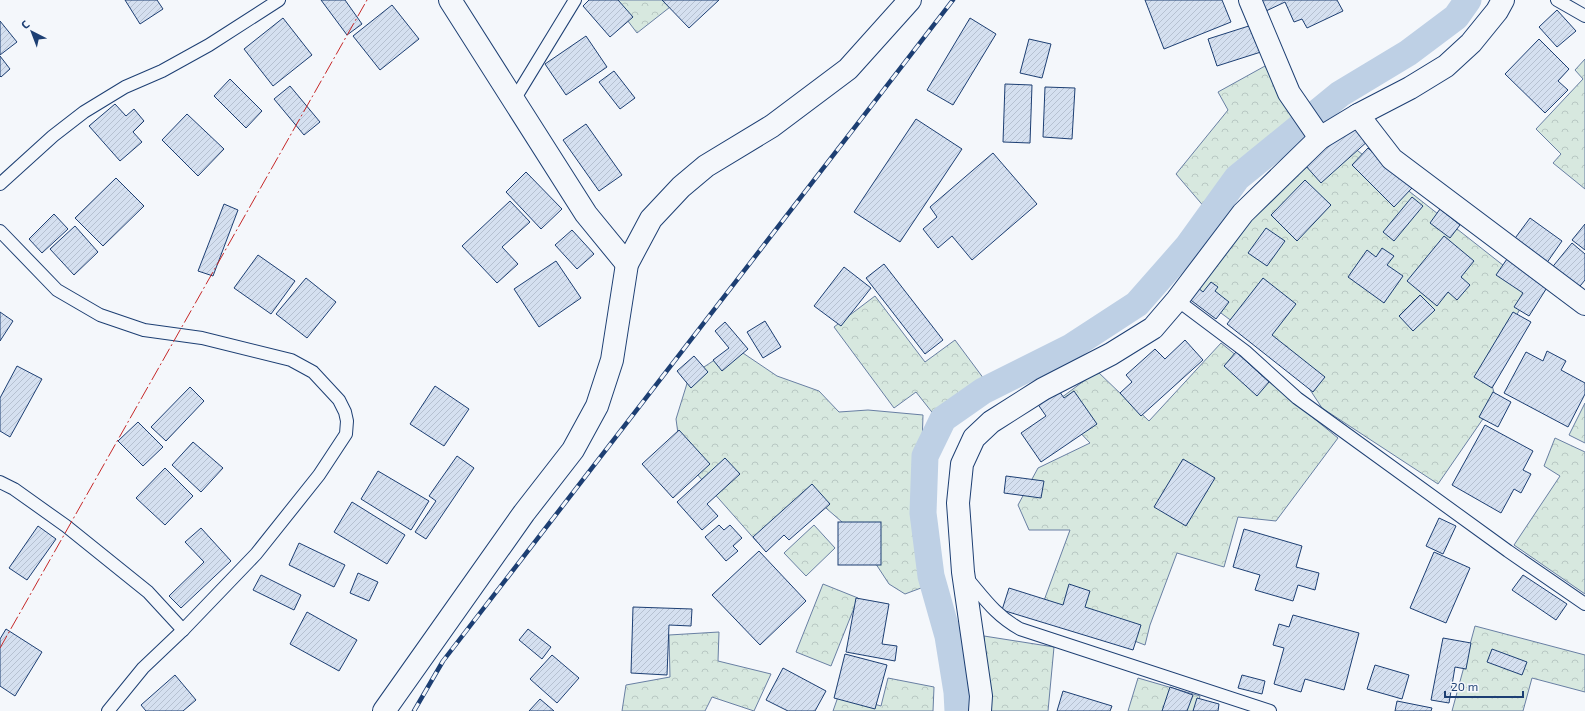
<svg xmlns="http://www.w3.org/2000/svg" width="1585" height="711" viewBox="0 0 1585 711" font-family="'Exo 2',sans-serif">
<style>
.forest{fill:url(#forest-crowns);stroke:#687fa3}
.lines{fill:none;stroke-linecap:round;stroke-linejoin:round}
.canal{stroke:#bed0e5;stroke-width:27}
.building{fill:url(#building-hatch);stroke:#1d3f73}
.service-casing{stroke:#1d3f73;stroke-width:14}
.minor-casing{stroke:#1d3f73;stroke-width:24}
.service{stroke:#f4f7fb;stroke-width:12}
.minor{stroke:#f4f7fb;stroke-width:22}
.rail-casing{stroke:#1d3f73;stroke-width:4.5}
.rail{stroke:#f4f7fb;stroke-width:3;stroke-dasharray:9;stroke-linecap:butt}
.power{stroke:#c62828;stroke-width:1;stroke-dasharray:14 3 2 3;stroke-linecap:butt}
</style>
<defs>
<pattern id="forest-crowns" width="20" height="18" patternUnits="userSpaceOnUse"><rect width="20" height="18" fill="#d7e8df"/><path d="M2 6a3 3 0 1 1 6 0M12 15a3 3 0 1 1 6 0" fill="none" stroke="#b8c8c3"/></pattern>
<pattern id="building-hatch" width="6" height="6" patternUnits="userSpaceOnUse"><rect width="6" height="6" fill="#d5e0f0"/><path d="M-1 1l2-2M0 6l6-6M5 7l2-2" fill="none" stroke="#b6c1d1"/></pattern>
</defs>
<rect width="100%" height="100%" fill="#f4f7fb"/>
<!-- forest -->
<g class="forest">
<polygon points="612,0 679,0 637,33"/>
<polygon points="1585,59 1585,189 1553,163 1561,154 1536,129 1583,79 1575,70"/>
<polygon points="1265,66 1293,117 1232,173 1206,209 1176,174 1228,110 1218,92"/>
<polygon points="1344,140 1532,288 1487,367 1496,400 1438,484 1322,408 1297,370 1193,292 1250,209"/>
<polygon points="875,296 925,362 955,340 984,379 935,416 916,392 894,408 834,327"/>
<polygon points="1221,343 1338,438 1276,521 1238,517 1224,567 1177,553 1150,625 1145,645 1042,606 1070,530 1029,530 1018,505 1038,468 1090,443 1053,404 1097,371 1149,421"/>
<polygon points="734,347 777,376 819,391 839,412 868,410 923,415 920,509 929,583 921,588 905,594 889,584 857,535 819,502 758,543 681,456 676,419 689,377"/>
<polygon points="1585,403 1585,443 1569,435"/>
<polygon points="1555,438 1585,452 1585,594 1514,545 1560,476 1544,466"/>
<polygon points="814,525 835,548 806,576 784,553"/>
<polygon points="823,584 858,598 831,666 796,652"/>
<polygon points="1475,626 1585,655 1585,692 1532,678 1523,711 1452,711"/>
<polygon points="719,632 718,661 771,674 754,711 712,697 705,711 622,711 626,685 670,677 669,635"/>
<polygon points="984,636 1054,647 1048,711 989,711"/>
<polygon points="888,678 934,687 933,711 833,711 839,694 881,706"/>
<polygon points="1138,678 1200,696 1196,711 1128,711"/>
</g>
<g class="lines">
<!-- canal -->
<polyline class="canal" points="958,711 957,692 948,636 931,576 923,513 925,456 943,419 983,391 1071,347 1137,304 1188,246 1237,178 1340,94 1408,53 1456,17 1468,0"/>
</g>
<!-- building -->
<g class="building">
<polygon points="125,0 157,0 163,9 140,24"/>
<polygon points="321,0 345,0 362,24 347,35"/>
<polygon points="589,0 618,0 633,17 610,37 583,6"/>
<polygon points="662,0 719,0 689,28"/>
<polygon points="1145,0 1222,0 1231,22 1164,49"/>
<polygon points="1261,0 1337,0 1343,11 1307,28 1302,19 1294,22 1285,2 1266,11"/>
<polygon points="392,5 419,39 380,70 353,36"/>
<polygon points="1557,10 1576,31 1557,47 1539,27"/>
<polygon points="283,18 312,55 273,86 244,49"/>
<polygon points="970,18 996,34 953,105 927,90"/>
<polygon points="0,21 17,42 0,55"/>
<polygon points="1255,24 1264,51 1217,66 1208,39"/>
<polygon points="586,36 607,67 566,95 545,64"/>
<polygon points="1029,39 1051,44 1042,78 1020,73"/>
<polygon points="1539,39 1569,69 1558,81 1568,90 1545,113 1505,74"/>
<polygon points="0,56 10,69 1,77 0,76"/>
<polygon points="614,71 635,98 620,109 599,82"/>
<polygon points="230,79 262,111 246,128 214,96"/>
<polygon points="1005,84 1032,85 1030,143 1003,142"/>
<polygon points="290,86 320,122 304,135 274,99"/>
<polygon points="1045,87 1075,88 1072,139 1043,137"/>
<polygon points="115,104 126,116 134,109 144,121 133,132 142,142 120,161 89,126"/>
<polygon points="187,114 224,149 198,176 162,140"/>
<polygon points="916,119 962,149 900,242 854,212"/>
<polygon points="1353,122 1369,140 1321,183 1305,165"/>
<polygon points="586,124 622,175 599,191 563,140"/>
<polygon points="1368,148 1412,188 1394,207 1352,165"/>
<polygon points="993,153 1037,204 972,260 952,236 938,248 923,229 937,217 930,207"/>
<polygon points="526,172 562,209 541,229 506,192"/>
<polygon points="116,178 144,206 103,246 75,218"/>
<polygon points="1305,180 1331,205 1297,241 1271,215"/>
<polygon points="1412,197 1423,206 1394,241 1383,232"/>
<polygon points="510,201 530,222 502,247 518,264 497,283 462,246"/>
<polygon points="224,204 238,210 213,276 198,271"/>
<polygon points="1440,209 1460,225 1450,238 1430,223"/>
<polygon points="54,214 68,229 42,253 29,239"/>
<polygon points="1530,218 1562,241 1546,264 1513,241"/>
<polygon points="1585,224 1585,250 1572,240"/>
<polygon points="75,226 98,252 74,275 50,249"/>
<polygon points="1266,228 1285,241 1267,266 1248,253"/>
<polygon points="572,230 594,254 577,269 555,245"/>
<polygon points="1444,236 1474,261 1461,277 1470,285 1457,300 1448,292 1437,306 1407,281"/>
<polygon points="1572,243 1585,254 1585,280 1576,291 1550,270"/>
<polygon points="1382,248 1394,256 1387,265 1403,276 1384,303 1348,277 1367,250 1376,257"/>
<polygon points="258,255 295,281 271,314 234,288"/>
<polygon points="1507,259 1548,286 1529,316 1514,307 1523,293 1496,275"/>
<polygon points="556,261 581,298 539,327 514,289"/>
<polygon points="884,264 943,340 925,354 866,278"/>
<polygon points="844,267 871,288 841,326 814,306"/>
<polygon points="306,278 336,302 307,338 276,314"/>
<polygon points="1263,278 1296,304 1272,335 1325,377 1313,392 1227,324"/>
<polygon points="1211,282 1218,287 1215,291 1229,302 1216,319 1188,298 1197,287 1203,292"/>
<polygon points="1420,295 1435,310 1413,331 1399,316"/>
<polygon points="0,312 13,321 0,341"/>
<polygon points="1513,312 1531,322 1492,388 1474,377"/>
<polygon points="765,321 781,347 763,358 747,332"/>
<polygon points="725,322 748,349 722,371 713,360 729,348 715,331"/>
<polygon points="1185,340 1203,360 1141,416 1120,393 1132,382 1126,375 1155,349 1165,359"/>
<polygon points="1547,351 1566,361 1561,370 1585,383 1585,394 1568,427 1504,393 1526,352 1543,361"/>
<polygon points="1236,352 1269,382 1257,396 1224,366"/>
<polygon points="694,356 708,372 691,388 677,371"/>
<polygon points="17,366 42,379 10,437 0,431 0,398"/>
<polygon points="435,386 469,409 444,446 410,424"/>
<polygon points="190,387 204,401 166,441 151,427"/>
<polygon points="1057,388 1064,398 1074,391 1097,424 1041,462 1021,433 1046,416 1037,403"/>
<polygon points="1493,392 1511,402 1498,427 1479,417"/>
<polygon points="138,422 163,447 143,466 118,441"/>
<polygon points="1485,425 1533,451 1523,470 1531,474 1521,493 1514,489 1501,513 1452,485"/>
<polygon points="679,430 710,464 673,498 642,464"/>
<polygon points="193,442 223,468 201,492 172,465"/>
<polygon points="457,456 474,468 426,539 415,532 436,501 429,496"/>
<polygon points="725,458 740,474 707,504 718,516 702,530 677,502"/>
<polygon points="1183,459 1215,478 1186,526 1154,507"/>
<polygon points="165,468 193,496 165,525 136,498"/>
<polygon points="378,471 429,501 411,530 361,499"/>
<polygon points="1006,476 1044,481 1041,498 1004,493"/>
<polygon points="812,484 830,504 789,540 784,535 766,552 753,537"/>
<polygon points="352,502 405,535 387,564 334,532"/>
<polygon points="1439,518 1456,526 1443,554 1426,546"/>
<rect x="838" y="522" width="43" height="43"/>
<polygon points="719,525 724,530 730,525 742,538 733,546 738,551 726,561 705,537"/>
<polygon points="38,526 56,539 27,580 9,568"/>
<polygon points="201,528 231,561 181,608 169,596 204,562 185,542"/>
<polygon points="1244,529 1302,546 1296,567 1319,573 1315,590 1298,585 1293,601 1255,590 1260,575 1233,567"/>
<polygon points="299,543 345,565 334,587 289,565"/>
<polygon points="759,551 806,601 760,645 712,595"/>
<polygon points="1434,552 1470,568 1446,623 1410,608"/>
<polygon points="358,573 378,582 369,601 350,593"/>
<polygon points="261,575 301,595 294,610 253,590"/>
<polygon points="1523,575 1567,604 1556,620 1512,590"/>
<polygon points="1069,584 1090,591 1085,607 1141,625 1133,650 1002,610 1009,588 1063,605"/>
<polygon points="856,598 889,604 882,644 897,646 895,661 846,652"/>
<polygon points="633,607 692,609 691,626 669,625 667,675 631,673"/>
<polygon points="307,612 357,640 339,671 290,644"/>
<polygon points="1293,615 1359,633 1344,690 1305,679 1301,692 1274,684 1284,648 1273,645 1279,624 1289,627"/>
<polygon points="6,629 42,652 15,696 0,686 0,639"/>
<polygon points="528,629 551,647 542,659 519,640"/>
<polygon points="1443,638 1471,643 1466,669 1455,667 1449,703 1431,700"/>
<polygon points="1492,649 1527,662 1522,675 1487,662"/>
<polygon points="845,654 887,665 875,709 834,698"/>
<polygon points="552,655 579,678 557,703 530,679"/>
<polygon points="1375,665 1409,675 1402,699 1367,689"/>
<polygon points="783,668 826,691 815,711 788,711 766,700"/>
<polygon points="175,675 196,700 183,711 146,711 141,705"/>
<polygon points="1242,675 1265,681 1262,694 1238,688"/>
<polygon points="1170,687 1193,695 1187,711 1162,711"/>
<polygon points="1063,691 1112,706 1110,711 1057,711"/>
<polygon points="1197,698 1219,704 1218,711 1193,711"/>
<polygon points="540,699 554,711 529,711"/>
<polygon points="1397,701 1432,708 1431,711 1395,711"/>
</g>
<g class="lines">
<defs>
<g id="service">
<polyline points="1557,0 1585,16"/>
<polyline points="514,100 575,0"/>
<polyline points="0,184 53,136 84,112 125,87 162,71 209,45 279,0"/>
<polyline points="0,231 57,290 100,315 144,330 202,338 291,360 313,372 339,400 345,412 347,421 346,434 319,475 256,554 183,630 143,668 108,711"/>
<polyline points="1177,300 1245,351 1297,398 1508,551 1585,604"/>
<polyline points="0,482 14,489 66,526 148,592 183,630"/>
<path d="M966,577C984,598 995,615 1020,629L1270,711"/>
</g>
<g id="minor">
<polyline points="450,0 586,214 627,264"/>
<polyline points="1250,0 1289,93 1320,138"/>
<polyline points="1358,115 1392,159 1585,304"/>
<polyline points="384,711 524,513 573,450 597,406 612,360 627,264 651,219 681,187 706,166 772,126 848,69 910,0"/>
<polyline points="980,711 981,696 963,572 958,503 962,464 974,438 991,422 1043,389 1111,354 1153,328 1177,300 1243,213 1320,138 1358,115 1410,88 1446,66 1471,43 1497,11 1503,0"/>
</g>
</defs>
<!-- service casing -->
<use href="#service" class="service-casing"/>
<!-- minor casing -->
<use href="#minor" class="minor-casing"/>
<!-- service -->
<use href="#service" class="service"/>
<!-- minor -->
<use href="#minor" class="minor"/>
<defs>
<polyline id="rail" points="414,711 443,661 953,0"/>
</defs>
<!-- rail casing -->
<use href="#rail" class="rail-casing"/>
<!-- rail -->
<use href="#rail" class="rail"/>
<!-- power -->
<polyline class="power" points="0,648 367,0"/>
</g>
<!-- north arrow -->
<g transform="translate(32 32) rotate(318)" stroke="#f4f7fb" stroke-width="3" paint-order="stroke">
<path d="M0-3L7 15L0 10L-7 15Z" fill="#1d3f73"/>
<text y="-6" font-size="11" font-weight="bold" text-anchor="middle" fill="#1d3f73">С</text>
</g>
<!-- scale -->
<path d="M1445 691v6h78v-6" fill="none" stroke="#1d3f73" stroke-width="2"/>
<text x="1451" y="691" font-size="12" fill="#1d3f73" stroke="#f4f7fb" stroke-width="3" paint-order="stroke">20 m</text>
</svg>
